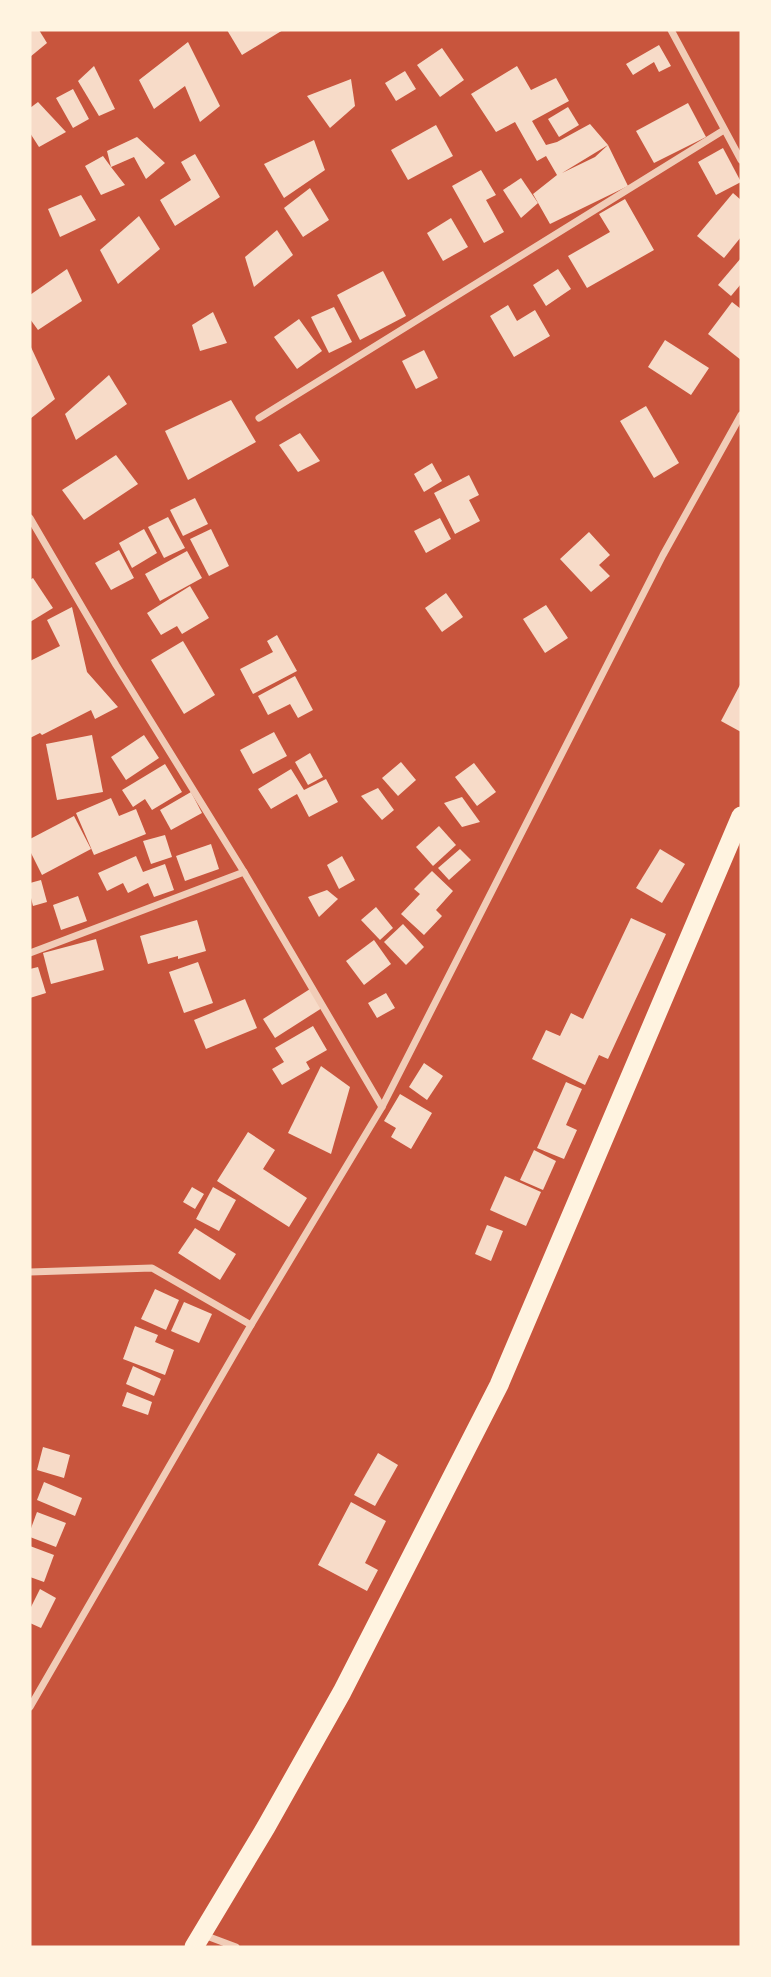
<svg xmlns="http://www.w3.org/2000/svg" width="771" height="1977" viewBox="0 0 771 1977" font-family="'Times New Roman',serif">
<style>
.building{fill:#f7dbc8}
.lines{fill:none;stroke-linecap:round;stroke-linejoin:round}
.minor{stroke:#f1ccb7;stroke-width:7}
.trunk{stroke:#fff3e0;stroke-width:19}
</style>
<rect width="100%" height="100%" fill="#c8553d"/>
<!-- building -->
<g class="building">
<polygon points="30,30 39,30 47,43 30,57"/>
<polygon points="227,30 283,30 242,55"/>
<polygon points="188,42 220,106 200,122 185,86 154,109 139,80"/>
<polygon points="659,45 671,66 659,72 654,62 633,75 626,64"/>
<polygon points="442,48 464,80 440,97 417,65"/>
<polygon points="94,66 115,109 99,116 78,81"/>
<polygon points="517,66 531,90 556,78 569,101 532,121 546,145 557,142 590,124 608,145 562,173 595,157 608,145 628,186 550,224 533,194 557,175 546,156 537,161 515,122 496,132 471,94"/>
<polygon points="405,71 416,89 396,101 385,83"/>
<polygon points="351,79 355,106 330,128 307,96"/>
<polygon points="73,89 89,119 73,128 56,98"/>
<polygon points="38,102 66,132 39,147 30,133 30,108"/>
<polygon points="688,103 706,137 654,163 636,131"/>
<polygon points="568,107 579,125 559,137 548,119"/>
<polygon points="436,125 453,156 408,180 391,150"/>
<polygon points="137,137 165,163 146,179 134,157 111,167 125,185 101,195 85,166 103,156 111,167 107,151"/>
<polygon points="314,140 325,170 284,198 264,164"/>
<polygon points="723,148 741,182 716,195 698,162"/>
<polygon points="195,154 220,197 175,226 160,200 191,180 181,162"/>
<polygon points="481,170 496,195 486,200 504,232 484,243 452,186"/>
<polygon points="521,178 538,203 521,218 503,190"/>
<polygon points="310,188 329,220 303,237 284,208"/>
<polygon points="733,193 741,200 741,237 724,258 697,236"/>
<polygon points="81,195 96,220 60,237 48,209"/>
<polygon points="625,199 654,250 587,288 568,256 610,232 599,214"/>
<polygon points="139,216 160,249 118,284 100,250"/>
<polygon points="451,218 468,247 443,261 427,233"/>
<polygon points="277,230 293,255 254,287 245,257"/>
<polygon points="741,258 741,284 731,296 718,285"/>
<polygon points="67,269 82,301 38,330 30,319 30,295"/>
<polygon points="558,269 571,289 546,306 533,285"/>
<polygon points="383,271 406,316 360,340 337,295"/>
<polygon points="732,302 741,309 741,360 708,334"/>
<polygon points="508,305 517,321 535,310 550,336 514,357 490,316"/>
<polygon points="334,307 352,342 329,353 311,317"/>
<polygon points="213,312 227,343 200,351 192,325"/>
<polygon points="299,319 322,351 297,369 274,337"/>
<polygon points="665,340 709,368 691,395 648,367"/>
<polygon points="30,345 55,399 30,419"/>
<polygon points="424,350 438,378 416,389 402,361"/>
<polygon points="109,375 127,404 76,440 65,414"/>
<polygon points="231,400 256,442 188,480 165,431"/>
<polygon points="646,406 679,463 654,478 620,421"/>
<polygon points="300,433 320,461 298,472 279,445"/>
<polygon points="116,455 138,484 84,520 62,490"/>
<polygon points="432,463 442,481 424,492 414,474"/>
<polygon points="469,475 479,495 469,500 480,521 455,534 434,493"/>
<polygon points="195,498 208,524 183,536 170,510"/>
<polygon points="168,517 185,548 164,558 148,527"/>
<polygon points="440,518 451,539 426,553 414,531"/>
<polygon points="144,529 157,553 132,568 119,543"/>
<polygon points="211,529 229,566 209,576 190,539"/>
<polygon points="589,532 610,555 599,565 610,576 591,592 560,559"/>
<polygon points="119,550 134,578 111,590 95,563"/>
<polygon points="187,551 202,578 160,601 145,574"/>
<polygon points="33,578 53,608 30,622 30,580"/>
<polygon points="190,586 209,618 182,634 177,626 161,635 147,613"/>
<polygon points="446,593 463,617 442,632 425,608"/>
<polygon points="546,605 568,638 545,653 523,619"/>
<polygon points="72,607 87,672 118,707 95,719 91,710 42,735 40,733 30,738 30,661 60,646 47,620"/>
<polygon points="277,635 297,671 253,694 240,669 273,652 267,641"/>
<polygon points="183,641 215,695 184,714 151,660"/>
<polygon points="295,676 313,710 298,718 290,704 268,715 258,696"/>
<polygon points="741,683 741,732 721,721"/>
<polygon points="274,732 287,756 253,774 240,750"/>
<polygon points="92,735 103,792 57,800 46,744"/>
<polygon points="144,735 159,758 126,780 111,757"/>
<polygon points="310,753 323,777 308,785 295,762"/>
<polygon points="401,762 416,780 398,796 382,778"/>
<polygon points="474,763 496,792 477,806 455,777"/>
<polygon points="165,764 182,792 152,810 145,799 133,807 122,790"/>
<polygon points="291,769 304,790 326,779 338,802 309,817 297,794 271,809 258,789"/>
<polygon points="378,788 394,810 382,820 361,796"/>
<polygon points="191,792 202,813 171,830 160,810"/>
<polygon points="462,797 480,822 462,827 444,803"/>
<polygon points="111,798 119,816 136,809 146,834 94,855 76,813"/>
<polygon points="74,816 91,849 42,875 30,851 30,839"/>
<polygon points="439,826 456,845 433,866 416,847"/>
<polygon points="165,835 172,857 151,864 143,841"/>
<polygon points="211,844 219,869 185,881 176,856"/>
<polygon points="460,849 471,860 449,880 438,868"/>
<polygon points="660,849 685,864 662,903 636,888"/>
<polygon points="136,856 143,872 165,864 174,890 154,897 148,883 128,893 123,883 107,891 98,873"/>
<polygon points="342,856 355,880 339,889 327,865"/>
<polygon points="432,871 453,891 436,910 442,916 424,935 401,914 420,894 414,889"/>
<polygon points="41,880 47,902 33,906 30,894 30,883"/>
<polygon points="327,890 338,899 319,917 308,897"/>
<polygon points="78,896 87,921 61,930 53,905"/>
<polygon points="376,907 393,928 380,940 361,920"/>
<polygon points="631,918 666,934 608,1059 599,1055 585,1085 532,1059 546,1030 560,1036 571,1013 583,1019"/>
<polygon points="197,920 206,951 178,959 178,956 148,964 140,936"/>
<polygon points="403,924 424,947 406,965 384,942"/>
<polygon points="96,939 104,970 51,984 43,953"/>
<polygon points="374,940 391,964 364,985 346,961"/>
<polygon points="198,962 213,1003 184,1013 169,972"/>
<polygon points="38,967 46,993 30,998 30,969"/>
<polygon points="310,989 322,1008 275,1038 263,1019"/>
<polygon points="386,993 395,1008 377,1018 368,1003"/>
<polygon points="245,999 257,1028 206,1049 194,1020"/>
<polygon points="313,1026 327,1050 306,1062 310,1069 282,1085 272,1069 284,1062 275,1048"/>
<polygon points="424,1063 443,1076 427,1100 409,1087"/>
<polygon points="321,1066 350,1087 331,1154 288,1133"/>
<polygon points="566,1082 582,1089 566,1125 577,1130 564,1159 537,1148"/>
<polygon points="400,1094 432,1113 411,1149 391,1137 396,1128 384,1121"/>
<polygon points="248,1132 275,1150 263,1169 307,1198 289,1227 217,1181"/>
<polygon points="534,1150 556,1161 543,1190 520,1180"/>
<polygon points="505,1176 541,1192 526,1226 490,1210"/>
<polygon points="192,1187 204,1194 195,1209 183,1202"/>
<polygon points="213,1187 236,1200 219,1231 196,1219"/>
<polygon points="487,1225 503,1231 491,1261 475,1254"/>
<polygon points="195,1228 236,1254 220,1280 178,1253"/>
<polygon points="155,1289 179,1300 166,1330 141,1319"/>
<polygon points="184,1302 212,1314 199,1343 171,1331"/>
<polygon points="135,1326 158,1335 155,1342 174,1350 165,1375 123,1359"/>
<polygon points="133,1366 161,1379 154,1396 126,1384"/>
<polygon points="127,1392 152,1402 148,1415 122,1406"/>
<polygon points="43,1447 70,1455 64,1478 37,1470"/>
<polygon points="378,1453 398,1465 375,1506 354,1495"/>
<polygon points="44,1482 82,1498 75,1516 37,1500"/>
<polygon points="351,1502 386,1521 365,1563 378,1570 367,1591 318,1565"/>
<polygon points="37,1512 66,1523 56,1547 30,1537 30,1531"/>
<polygon points="30,1546 54,1555 44,1582 30,1577"/>
<polygon points="40,1589 56,1598 41,1628 30,1623 30,1609"/>
</g>
<g class="lines">
<!-- minor -->
<g class="minor">
<polyline points="671,30 741,160"/>
<polyline points="259,418 724,130"/>
<polyline points="30,518 116,665 244,872 382,1107"/>
<polyline points="30,953 244,872"/>
<polyline points="30,1272 152,1268 251,1325"/>
<polyline points="30,1707 251,1325 382,1107 663,555 741,415"/>
<polyline points="204,1935 236,1947"/>
</g>
<!-- trunk -->
<polyline class="trunk" points="194,1947 266,1827 342,1692 499,1385 741,816"/>
</g>
<!-- border -->
<rect width="771" height="1977" fill="none" stroke="#fff3e0" stroke-width="63"/>
</svg>
